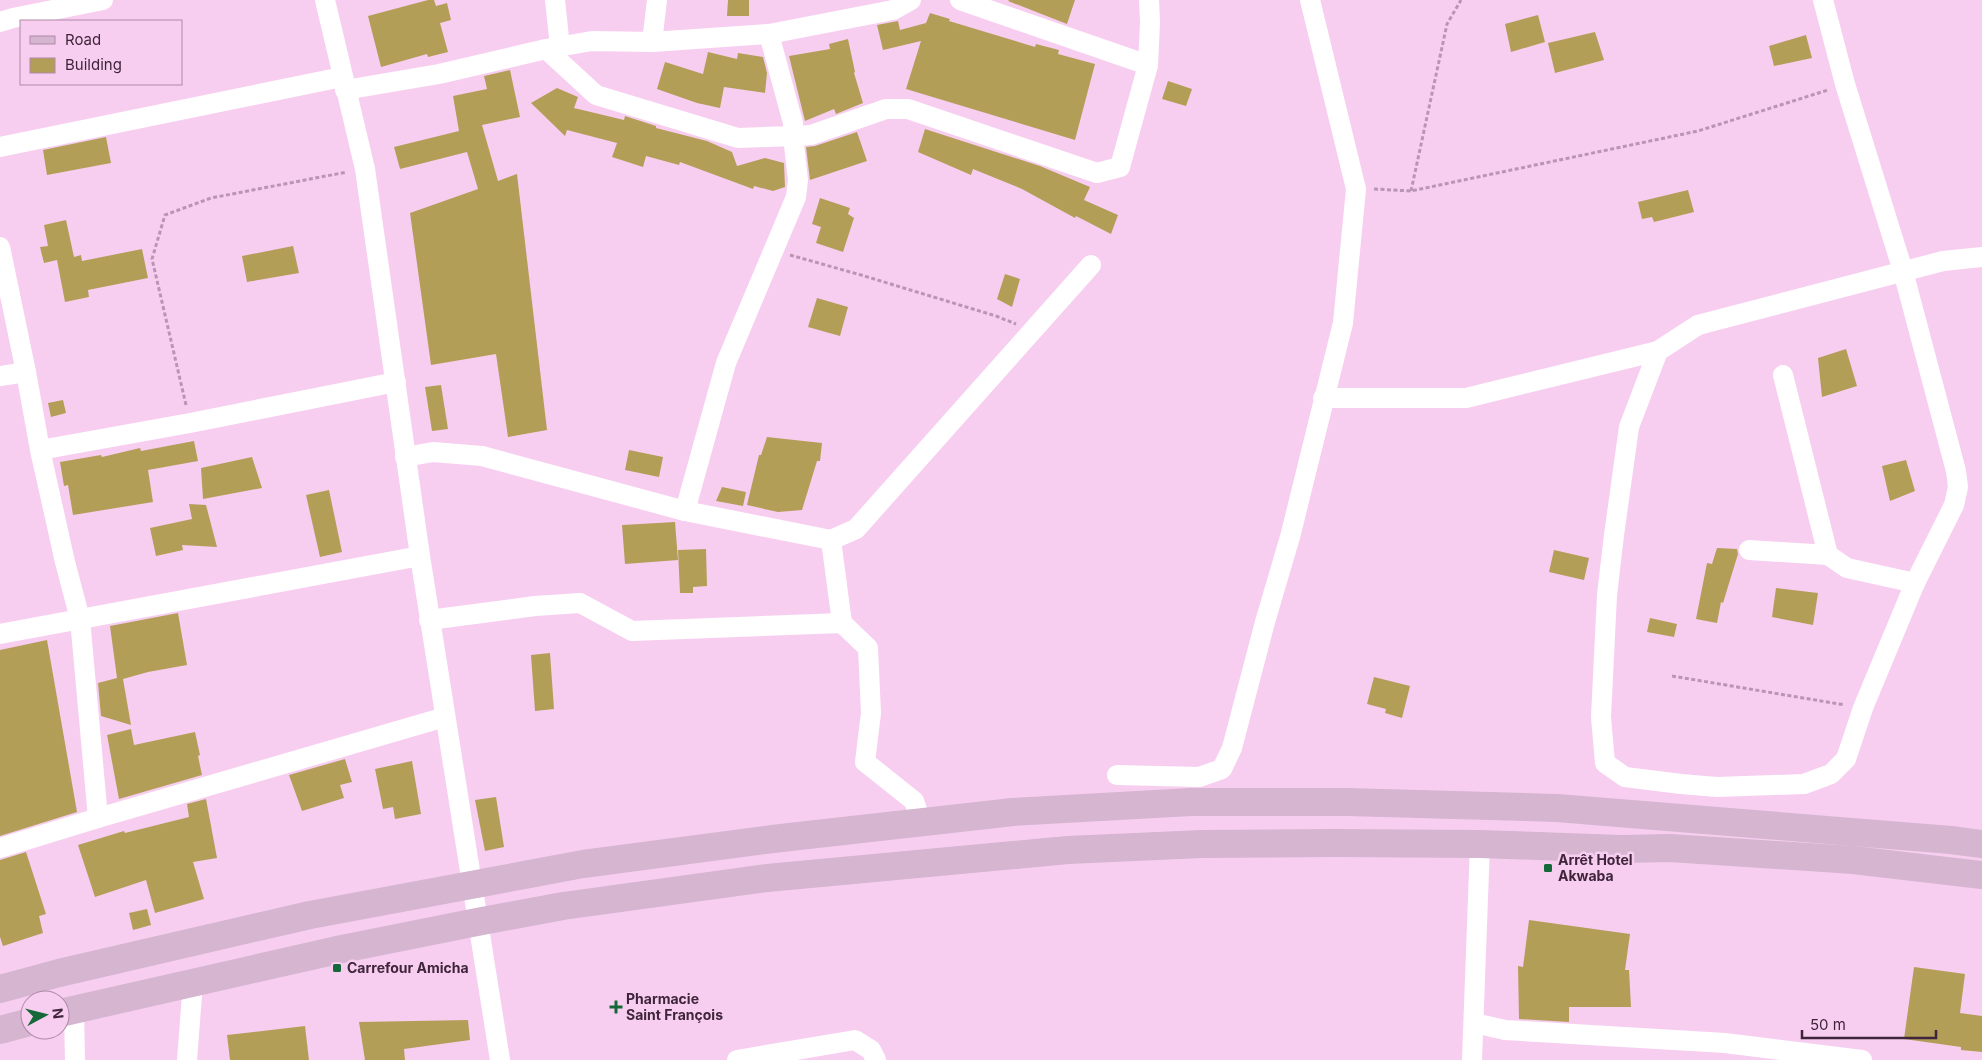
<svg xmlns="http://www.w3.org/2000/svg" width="1982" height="1060" viewBox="0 0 1982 1060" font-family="Inter,sans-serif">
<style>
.building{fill:#b39e58}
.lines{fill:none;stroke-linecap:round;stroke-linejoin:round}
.path{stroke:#ba95b3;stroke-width:3;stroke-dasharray:4 2.5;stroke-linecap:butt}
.street{stroke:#fff;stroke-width:20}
.primary{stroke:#d5b5d0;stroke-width:28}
.poi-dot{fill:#156838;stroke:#f8cef0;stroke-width:2}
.labels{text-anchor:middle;stroke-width:5;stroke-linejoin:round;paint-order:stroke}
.poi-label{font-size:14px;font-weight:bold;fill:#3f253b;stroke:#f8cef0;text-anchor:start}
</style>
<rect width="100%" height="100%" fill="#f8cef0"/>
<!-- building -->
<g class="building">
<polygon points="428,0 434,0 436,6 447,3 451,20 440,23 448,52 428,57 427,54 381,67 368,16"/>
<polygon points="728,0 749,0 749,16 727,16"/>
<polygon points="1009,0 1075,0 1067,24 1008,1"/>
<polygon points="930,13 950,19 949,21 1035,47 1036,44 1059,50 1058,54 1095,64 1075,140 906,89 921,41 883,50 877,25 898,21 900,30 926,23"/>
<polygon points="1538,15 1545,42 1511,52 1505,24"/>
<polygon points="1595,32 1604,60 1555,73 1548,43"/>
<polygon points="1806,35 1812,58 1774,66 1769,46"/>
<polygon points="848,39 855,72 854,73 863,103 836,114 834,109 805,121 789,56 830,49 829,44"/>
<polygon points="708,52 737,59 738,53 763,57 767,73 765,93 724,87 720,108 697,103 657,89 665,62 703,74"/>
<polygon points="510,70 520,117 482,125 498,181 517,174 547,430 508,437 496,354 431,365 410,213 478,189 467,152 400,169 394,147 459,131 453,96 487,89 484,76"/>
<polygon points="1168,81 1192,89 1186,106 1162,99"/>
<polygon points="557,88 578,97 574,108 624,120 625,116 656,126 656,128 707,141 732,152 737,166 765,158 784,163 785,187 773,191 754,186 753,189 680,162 679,165 646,156 643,167 612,157 617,143 567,130 565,136 531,103"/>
<polygon points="925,129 1040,166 1090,187 1084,200 1118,215 1111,234 1076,216 1075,218 1022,189 973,169 971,175 918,152"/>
<polygon points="857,132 867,161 810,180 806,147 815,146"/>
<polygon points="106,137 111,163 47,175 43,150"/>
<polygon points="1688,190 1694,212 1654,222 1652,217 1642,219 1638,202"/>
<polygon points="820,198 850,208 848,214 854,218 843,252 816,243 821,227 812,224"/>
<polygon points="66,220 74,257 81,255 82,261 142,249 148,278 88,290 89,297 65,302 57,260 44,263 40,247 48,246 44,225"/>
<polygon points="293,246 299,273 247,282 242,256"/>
<polygon points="1005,274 1020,279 1012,307 997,299"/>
<polygon points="817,298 848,307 840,336 808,327"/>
<polygon points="1846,349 1857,386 1822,397 1818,358"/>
<polygon points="441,385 448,429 432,431 425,387"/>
<polygon points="63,400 66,413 51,417 48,403"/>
<polygon points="767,437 822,443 820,461 817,461 802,510 778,512 747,505 759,455 761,455"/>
<polygon points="194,441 198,461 148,470 153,502 73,515 68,485 64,486 60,462 101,455 102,457 140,448 141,451"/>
<polygon points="629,450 663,457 659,477 625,470"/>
<polygon points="252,457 262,488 203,499 201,468"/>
<polygon points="1906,460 1915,491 1890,501 1882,466"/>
<polygon points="722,487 746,492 743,506 716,501"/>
<polygon points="329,490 342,552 320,557 306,495"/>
<polygon points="189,504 206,505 217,547 182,545 183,550 156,556 150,528 192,519"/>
<polygon points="675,522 678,560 625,564 622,525"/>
<polygon points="1717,548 1737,549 1738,554 1723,603 1721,602 1717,623 1696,619 1707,563 1712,564"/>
<polygon points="706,549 707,586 693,587 693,593 680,593 678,550"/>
<polygon points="1554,550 1589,558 1584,580 1549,572"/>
<polygon points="1776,588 1818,593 1813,625 1772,617"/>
<polygon points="178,613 187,665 148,672 123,679 131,725 101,716 98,683 117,678 110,626"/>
<polygon points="1650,618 1677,624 1674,637 1647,632"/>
<polygon points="47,640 77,812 0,836 0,650"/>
<polygon points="550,653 554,709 535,711 531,655"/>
<polygon points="1374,677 1410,686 1402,718 1385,713 1386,709 1367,704"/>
<polygon points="131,729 134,745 195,732 200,755 198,756 202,775 119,799 107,735"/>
<polygon points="345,759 352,782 340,785 344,798 302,811 289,775"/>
<polygon points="412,761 421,814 395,819 393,807 383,809 375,769"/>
<polygon points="496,797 504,847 485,851 475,800"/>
<polygon points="206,799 217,858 193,862 204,899 155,913 146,880 95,897 78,845 124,831 125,833 189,817 187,804"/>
<polygon points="26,852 46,914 39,916 43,933 3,946 0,937 0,860"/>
<polygon points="147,909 151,925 133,930 129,913"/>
<polygon points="1529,920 1630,934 1625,970 1629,970 1631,1007 1569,1007 1569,1022 1519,1019 1518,966 1523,967"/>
<polygon points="1914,967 1965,974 1960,1013 1982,1016 1982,1052 1961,1050 1961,1047 1904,1039"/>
<polygon points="468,1020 470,1040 404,1049 405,1060 365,1060 359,1022"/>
<polygon points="305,1026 309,1060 230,1060 227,1035"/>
</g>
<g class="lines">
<!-- path -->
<g class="path">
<polyline points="1374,189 1411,191 1698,131 1828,90"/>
<polyline points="1411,191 1447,24 1461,0"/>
<polyline points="790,255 861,275 996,316 1016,324"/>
<polyline points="186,405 152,259 165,215 211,198 347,172"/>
<polyline points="1672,676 1845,705"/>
</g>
<!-- street -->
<g class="street">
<polyline points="325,0 365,169 420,556 500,1060"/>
<polyline points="555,0 560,47"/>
<polyline points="0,22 13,18 103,0"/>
<polyline points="652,42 657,0"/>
<polyline points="546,49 596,95 738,138 793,136 793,123 769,34"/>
<polyline points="1148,65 1150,22 1149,0"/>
<polyline points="345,90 439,74 546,49 592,41 652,42 769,34 893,10 911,0"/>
<polyline points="0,147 342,77"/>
<polyline points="0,247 26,372 40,450 65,562 80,619 98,818 0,848"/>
<polyline points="1658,351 1629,427 1614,535 1607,595 1601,717 1605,763 1625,777 1681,784 1717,787 1804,784 1831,774 1846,759 1863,708 1915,583 1954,505 1958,487 1956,471 1903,271 1845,84 1823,0"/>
<polyline points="1783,375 1828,555 1847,568 1915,583"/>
<polyline points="0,376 26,372"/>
<polyline points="1323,398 1466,398 1658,351 1698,325 1943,261 1982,257"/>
<polyline points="40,450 190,423 396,382"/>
<polyline points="405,457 433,452 482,456 685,511 831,540 842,623 868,648 871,713 865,762 914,801 921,821"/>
<polyline points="685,511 726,363 796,197 798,180 793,136 811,135 886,109 908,109 1097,173 1120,167 1148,65 960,0"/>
<polyline points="831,540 856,529 1091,265"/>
<polyline points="1749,550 1828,555"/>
<polyline points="429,620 535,606 580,603 632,631 842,623"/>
<polyline points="0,634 420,556"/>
<polyline points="1117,775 1199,777 1222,769 1232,748 1265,622 1290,537 1343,323 1356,189 1310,0"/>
<polyline points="98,818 445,717"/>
<polyline points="74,1010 75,1060"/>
<polyline points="1474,1023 1505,1030 1725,1043 1862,1060"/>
<polyline points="187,1060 193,982"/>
<polyline points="737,1060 855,1040 871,1050 876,1060"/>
<polyline points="1472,1060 1480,844"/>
</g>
<!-- primary -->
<g class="primary">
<polyline points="0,989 59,973 310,915 583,864 781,838 1013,812 1191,802 1347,802 1557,808 1951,840 1982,844"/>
<polyline points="60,1013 342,949 477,922 563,906 767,878 1068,850 1202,844 1334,843 1480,844 1622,849 1670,848 1853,860 1982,875"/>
<polyline points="0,1030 30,1022"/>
</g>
</g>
<!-- markers -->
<g class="poi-dot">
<rect x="1543" y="863" width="10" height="10" rx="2.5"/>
<rect x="332" y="963" width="10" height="10" rx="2.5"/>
<path d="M613.5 999.5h5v5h5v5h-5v5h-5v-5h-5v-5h5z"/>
</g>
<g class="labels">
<!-- poi labels -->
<g class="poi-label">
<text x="1558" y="865">Arrêt Hotel<tspan x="1558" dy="16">Akwaba</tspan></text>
<text x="347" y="973">Carrefour Amicha</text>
<text x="626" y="1004">Pharmacie<tspan x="626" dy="16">Saint François</tspan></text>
</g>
</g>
<!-- legend -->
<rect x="20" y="20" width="162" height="65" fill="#f8cef0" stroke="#ae8aa8"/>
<rect x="30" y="36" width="25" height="8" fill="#d5b5d0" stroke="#ae8aa8"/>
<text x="65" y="45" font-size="15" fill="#3f253b">Road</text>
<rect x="30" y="58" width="25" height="15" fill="#b39e58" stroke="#ae8aa8"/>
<text x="65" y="70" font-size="15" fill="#3f253b">Building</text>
<!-- north arrow -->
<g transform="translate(45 1015) rotate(83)"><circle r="24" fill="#f8cef0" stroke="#ae8aa8"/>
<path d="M0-4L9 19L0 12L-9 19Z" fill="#156838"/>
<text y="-8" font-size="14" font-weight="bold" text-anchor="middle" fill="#3f253b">N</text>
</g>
<!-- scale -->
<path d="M1802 1030v8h134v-8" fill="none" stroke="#3f253b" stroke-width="2.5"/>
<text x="1810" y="1030" font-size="15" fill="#3f253b" stroke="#f8cef0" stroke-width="4" paint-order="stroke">50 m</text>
</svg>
